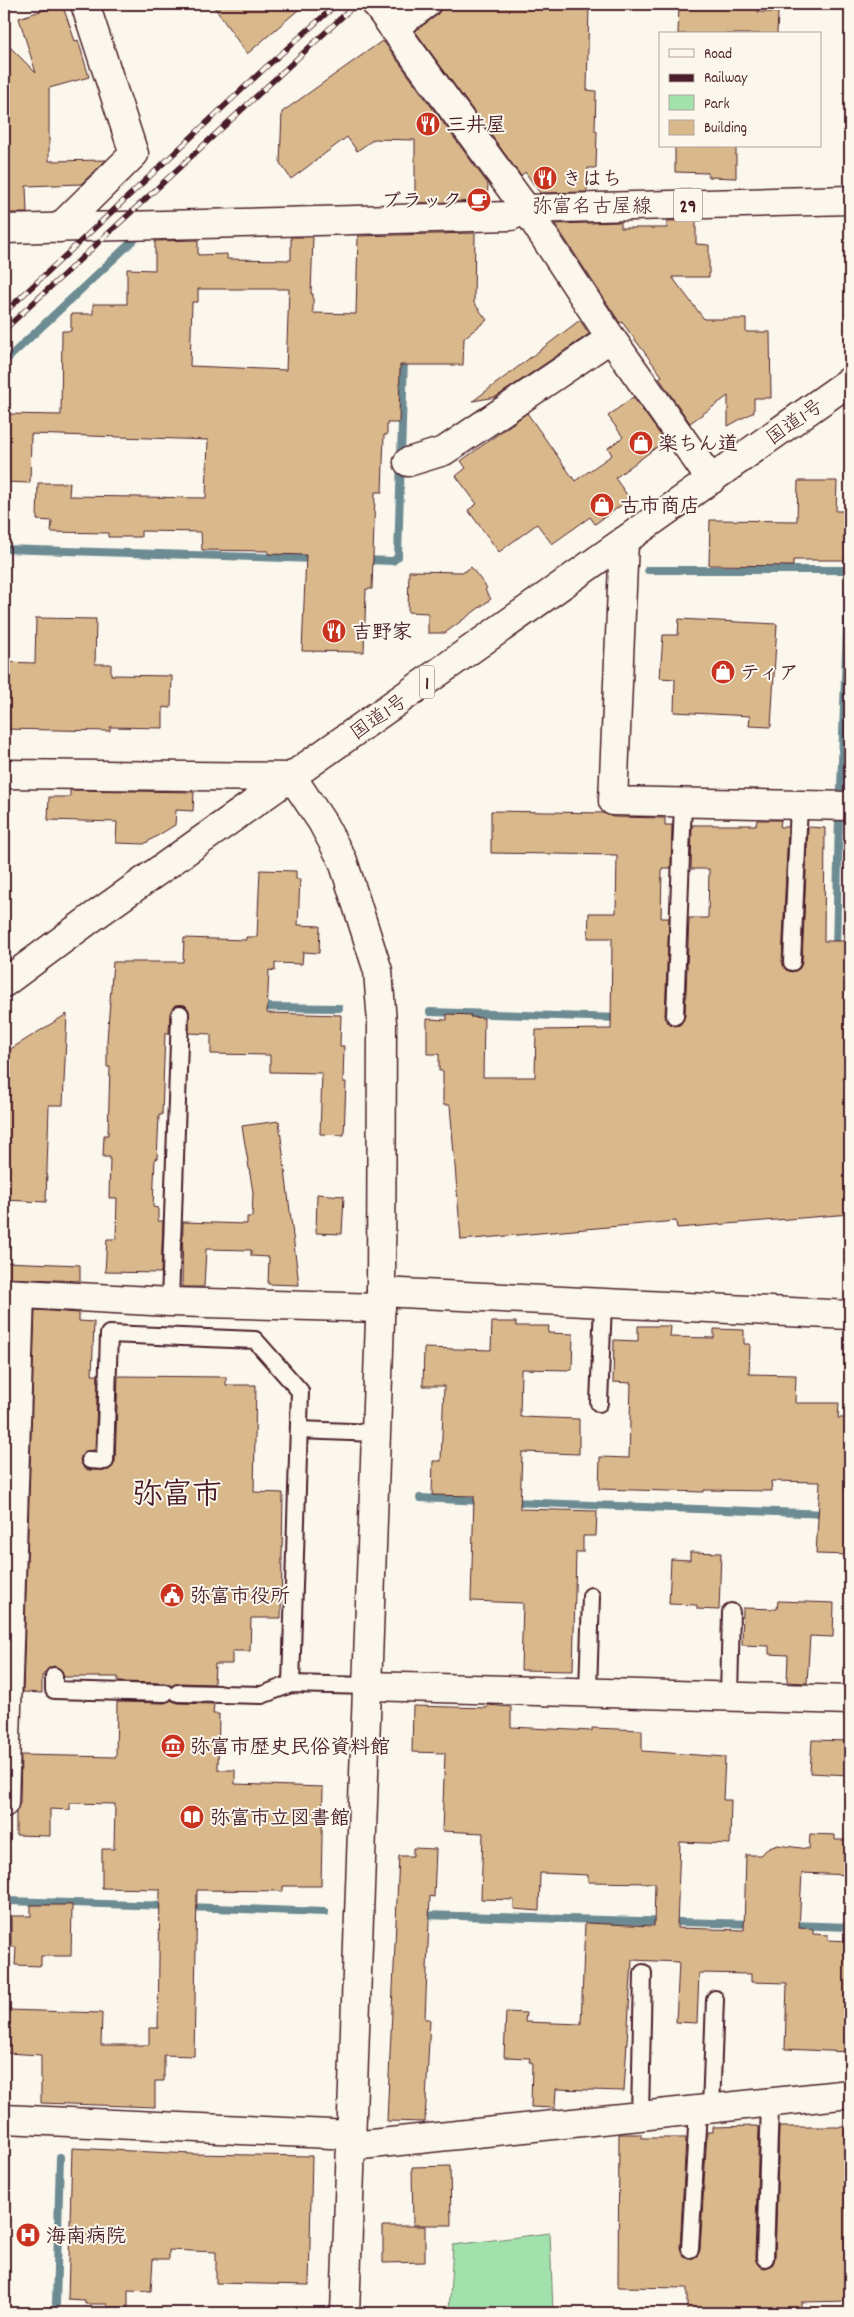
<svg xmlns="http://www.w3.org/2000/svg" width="854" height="2317" viewBox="0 0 854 2317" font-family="Dekko,'Klee One',sans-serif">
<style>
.green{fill:#a1e2ac;stroke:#76806c}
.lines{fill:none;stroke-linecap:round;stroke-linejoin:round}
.stream{stroke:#6c8b93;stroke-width:8}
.building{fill:#d9b98c;stroke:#4a1f2b;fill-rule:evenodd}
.service-casing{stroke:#4a1f2b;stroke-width:20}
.minor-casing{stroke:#4a1f2b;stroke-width:31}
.tertiary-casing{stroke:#4a1f2b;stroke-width:31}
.primary-casing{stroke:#4a1f2b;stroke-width:31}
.trunk-casing{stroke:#4a1f2b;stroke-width:31}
.service{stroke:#fbf7ec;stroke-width:16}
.minor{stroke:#fbf7ec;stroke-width:28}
.tertiary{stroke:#fbf7ec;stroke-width:28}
.primary{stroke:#fbf7ec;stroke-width:28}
.trunk{stroke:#fbf7ec;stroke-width:28}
.rail-casing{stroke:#4a1f2b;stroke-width:5.5}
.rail{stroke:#fbf7ec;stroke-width:4;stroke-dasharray:11;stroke-linecap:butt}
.labels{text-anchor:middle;stroke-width:4;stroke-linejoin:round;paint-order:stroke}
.shield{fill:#fbf7ec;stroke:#7f6065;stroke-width:1}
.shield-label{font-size:19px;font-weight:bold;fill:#4a1f2b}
.poi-label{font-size:20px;font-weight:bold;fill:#4a1f2b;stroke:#fbf7ec;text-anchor:start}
.street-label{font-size:20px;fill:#4a1f2b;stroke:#fbf7ec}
.town-label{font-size:30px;font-weight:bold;fill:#4a1f2b;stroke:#fbf7ec}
</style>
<rect width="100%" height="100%" fill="#fbf7ec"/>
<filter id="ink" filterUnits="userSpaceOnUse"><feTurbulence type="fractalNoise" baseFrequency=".02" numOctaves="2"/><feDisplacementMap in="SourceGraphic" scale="10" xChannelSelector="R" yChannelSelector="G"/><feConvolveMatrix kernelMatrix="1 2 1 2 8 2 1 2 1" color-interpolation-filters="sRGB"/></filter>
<g filter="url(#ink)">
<!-- green -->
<polygon class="green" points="550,2233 553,2313 449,2313 453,2245"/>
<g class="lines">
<!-- stream -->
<g class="stream">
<polyline points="4,362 139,235"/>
<polyline points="4,549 315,559"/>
<polyline points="364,560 393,561 398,557 404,357"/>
<polyline points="648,570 849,570 841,789"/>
<polyline points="836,950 839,817"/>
<polyline points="166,1005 194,1005"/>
<polyline points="258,1007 339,1008"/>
<polyline points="430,1012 620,1018"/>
<polyline points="420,1498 483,1501"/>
<polyline points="512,1502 828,1514"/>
<polyline points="7,1901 168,1906"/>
<polyline points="187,1907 325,1912"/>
<polyline points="421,1915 754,1924"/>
<polyline points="791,1925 850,1927"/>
<polyline points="56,2304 60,2157"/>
</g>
</g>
<!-- building -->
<g class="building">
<polygon points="62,4 75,41 78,40 89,77 49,88 49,161 106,160 81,184 26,186 27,213 4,213 4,41 36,73 19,18"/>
<polygon points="212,4 305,4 247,54"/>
<polygon points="441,4 589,5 587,90 596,91 595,131 597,131 596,168 588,168 587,192 540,193 525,172 521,176 415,31 436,16 440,11"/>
<polygon points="679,4 758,4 758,12 778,12 777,34 678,34"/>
<polygon points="382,41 384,42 488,184 487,201 415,203 415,140 374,139 357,151 347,137 291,179 280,163 282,112"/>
<polygon points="675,146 736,146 736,178 708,177 708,173 675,172"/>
<polygon points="696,220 696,244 709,245 709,277 672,277 704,319 746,319 746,332 770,332 771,398 754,398 754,412 728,426 728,396 690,423 659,378 662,376 622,322 620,323 555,224 621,222 621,228 667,228 667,221"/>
<path d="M475,233L474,303L487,320L464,338L463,365H400L399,423H387V435H384L382,492H375L372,589H366L364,652L302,651L306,555L268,554V551L202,550L201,532L141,531V537H108V533L51,532L52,521L37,520L38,483H70L69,496L206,498L208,440L31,434L30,483L4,482V414L61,415L62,331H71V314H93V304H127V269L155,270V241L198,240V255L227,254V259L291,260V237H313L311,294H313V313L356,314L358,236ZM198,289H289L286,370L190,366L192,302H198Z"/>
<polygon points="580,320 589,334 496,397 473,401"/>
<polygon points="633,397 665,441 615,478 630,499 595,524 590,517 552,544 537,524 499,552 468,510 477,504 456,476 466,468 461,461 527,413 575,481 612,455 608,448 623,437 608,416"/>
<polygon points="798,481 837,481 836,511 847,511 846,560 793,560 793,566 709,565 710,520 797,521"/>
<polygon points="471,567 487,588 485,590 491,599 445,633 428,633 428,613 408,612 409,571 464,572"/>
<polygon points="36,618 96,619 95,664 111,664 111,675 172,676 171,708 163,707 163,728 110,727 110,731 4,729 4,662 35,663"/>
<polygon points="679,619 777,624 771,727 749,726 750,716 674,712 675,679 660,678 663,635 678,635"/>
<polygon points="70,790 194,792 193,811 176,810 175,825 144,844 116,843 117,822 48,820 49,797 70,797"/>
<polygon points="491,811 603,813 613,817 665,818 665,825 672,825 671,868 662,868 661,918 669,918 665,1016 666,1021 674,1026 680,1025 685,1016 689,918 708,918 709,869 691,869 692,825 756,825 757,820 781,820 780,827 788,827 782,962 786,970 792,972 800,968 802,962 808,827 825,828 824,941 850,941 850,1214 677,1228 676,1221 461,1240 450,1105 443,1105 443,1071 439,1071 439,1054 427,1054 427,1019 447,1020 447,1014 471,1015 470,1017 484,1018 483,1077 535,1077 536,1030 611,1029 612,938 588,938 589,913 616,913 617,855 491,853"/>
<polygon points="260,870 296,871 296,879 300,879 298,925 320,926 319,953 303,952 302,964 275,963 275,971 269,970 267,1013 341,1015 340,1046 344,1046 343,1082 346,1082 344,1135 320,1134 322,1073 270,1072 270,1055 211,1054 211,1034 189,1033 189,1010 185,1005 175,1005 170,1013 169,1033 165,1033 162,1115 159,1115 157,1159 155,1158 153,1207 158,1208 158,1221 163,1221 161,1273 105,1272 107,1239 116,1239 117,1198 109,1198 110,1157 103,1157 104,1135 108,1135 110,1067 107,1067 107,1040 113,962 183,962 184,938 246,940 246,937 257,937"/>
<polygon points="67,1014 63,1105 49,1105 46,1202 4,1200 4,1053"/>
<polygon points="279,1121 299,1285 268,1284 269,1257 251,1256 251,1250 206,1249 204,1287 182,1287 183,1222 247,1224 247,1217 252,1217 253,1192 242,1126"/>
<polygon points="317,1194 344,1196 342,1234 316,1233"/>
<polygon points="4,1262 80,1265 80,1281 4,1278"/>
<polygon points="35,1310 79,1313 79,1321 94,1322 92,1375 98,1375 95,1450 85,1451 80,1460 84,1468 89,1470 109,1470 115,1462 118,1376 226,1377 226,1385 256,1385 254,1492 283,1493 281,1618 251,1618 250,1651 232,1651 232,1664 215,1664 214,1684 178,1683 172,1686 165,1683 118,1682 118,1677 64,1677 62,1671 54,1666 49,1668 42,1676 42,1693 23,1692"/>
<polygon points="492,1322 516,1322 516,1326 549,1326 548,1333 573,1334 572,1370 521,1369 520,1417 579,1419 579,1454 522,1452 520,1509 597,1511 596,1536 583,1536 583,1552 576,1552 573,1671 521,1670 523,1603 471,1601 474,1496 432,1495 433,1461 441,1461 444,1386 423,1386 424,1348 491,1350"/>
<polygon points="638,1326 671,1326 670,1337 714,1338 714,1329 744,1330 744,1344 750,1344 749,1374 796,1375 795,1403 839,1403 838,1418 850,1418 850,1555 816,1554 820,1482 771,1481 772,1491 704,1490 704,1492 599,1489 600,1457 629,1458 631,1383 613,1382 614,1340 638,1341"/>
<polygon points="690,1552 721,1553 719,1610 697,1609 697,1605 669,1604 671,1559 690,1560"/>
<polygon points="778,1601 834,1603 833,1637 810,1636 807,1683 787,1682 788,1655 769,1654 769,1646 742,1645 743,1608 777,1609"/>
<polygon points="171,1700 178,1703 214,1704 213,1714 219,1714 218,1770 235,1770 235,1784 323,1787 321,1886 283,1886 283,1891 197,1890 194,2056 164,2055 164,2081 155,2081 155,2107 41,2103 41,2055 6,2053 8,2010 102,2013 101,2045 149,2045 149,2028 158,2028 160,1889 102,1888 102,1849 114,1849 115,1804 70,1803 70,1810 50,1809 50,1836 16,1835 16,1812 20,1803 21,1755 116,1757 117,1702 165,1703"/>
<polygon points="487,1705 511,1707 511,1727 592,1731 592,1728 642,1730 642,1751 725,1757 723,1800 731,1800 730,1844 680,1842 677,1928 744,1930 746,1855 760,1855 769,1848 778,1845 809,1849 810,1834 835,1835 835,1840 850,1840 850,1875 802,1873 799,1928 813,1929 813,1934 828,1935 828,1940 850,1941 850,2052 785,2049 787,1983 751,1982 751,1974 699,1973 697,2023 676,2022 679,1962 632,1960 624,2091 556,2089 555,2108 531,2107 532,2062 529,2062 530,2058 504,2057 506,2012 526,2013 525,2022 581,2024 585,1923 654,1926 655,1883 588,1882 588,1875 540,1873 539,1911 514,1909 514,1900 481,1899 483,1833 442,1831 445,1753 412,1752 413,1706 487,1708"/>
<polygon points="812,1740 850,1741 850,1775 810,1773"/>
<polygon points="413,1848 436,1849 434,1897 430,1896 425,2019 430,2019 425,2122 387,2121 399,1856 413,1856"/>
<polygon points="31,1905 72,1905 71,1956 41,1956 41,1966 15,1965 16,1947 11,1947 11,1916 31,1916"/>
<polygon points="756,2126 759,2127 755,2258 759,2266 765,2268 773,2264 775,2258 779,2127 850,2127 850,2301 801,2302 801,2309 778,2310 778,2313 687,2313 687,2288 618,2287 619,2134 641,2134 641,2138 686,2138 680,2248 684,2257 690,2259 698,2255 700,2250 707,2132 713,2132 713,2127"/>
<polygon points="72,2148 191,2154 312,2156 309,2285 216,2283 216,2252 169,2250 169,2259 153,2259 151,2291 128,2290 128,2307 107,2307 107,2304 85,2304 85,2300 68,2299"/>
<polygon points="450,2166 451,2225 413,2225 412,2167"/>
<polygon points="383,2226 425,2226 425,2262 383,2263"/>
</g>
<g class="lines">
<defs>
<g id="service">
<polyline points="792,962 799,805"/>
<polyline points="675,1016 683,802"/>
<polyline points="170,1302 180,1014"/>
<polyline points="599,1403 603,1303"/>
<polyline points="299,1430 376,1433"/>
<polyline points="90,1460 105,1461 109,1334 255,1340 300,1391 291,1684"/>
<polyline points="54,1676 54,1690 165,1693"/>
<polyline points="588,1691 591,1596"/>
<polyline points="178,1693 262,1695 291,1684 368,1686"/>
<polyline points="729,1696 731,1612"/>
<polyline points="711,2109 715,1999"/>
<polyline points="640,2117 643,1973"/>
<polyline points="690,2249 698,2110"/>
<polyline points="765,2258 770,2103"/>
</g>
<g id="minor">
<polyline points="393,28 426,4"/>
<polyline points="59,228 134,154 85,4"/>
<polyline points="4,229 511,216 526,209 611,338 711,480"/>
<polyline points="408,462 444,451 611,338"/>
<polyline points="624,541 613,801 850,806"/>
<polyline points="4,774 292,777"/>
<polyline points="4,1293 170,1302 381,1308"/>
<polyline points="368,1686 850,1700"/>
<polyline points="4,1803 20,1294"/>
<polyline points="352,2146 850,2094"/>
</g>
<g id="tertiary">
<polyline points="292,777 322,822 343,861 378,971 382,1023 381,1292 345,2313"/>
<polyline points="381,1292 850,1315"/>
<polyline points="4,2119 352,2135"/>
</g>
<polyline id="primary" points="376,4 526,209 850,200"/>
<polyline id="trunk" points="4,983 93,917 850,381"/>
</defs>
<!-- service casing -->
<use href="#service" class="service-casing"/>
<!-- minor casing -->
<use href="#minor" class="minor-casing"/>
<!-- tertiary casing -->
<use href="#tertiary" class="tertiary-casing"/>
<!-- primary casing -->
<use href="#primary" class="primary-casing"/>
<!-- trunk casing -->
<use href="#trunk" class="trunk-casing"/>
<!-- service -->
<use href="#service" class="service"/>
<!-- minor -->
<use href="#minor" class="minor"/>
<!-- tertiary -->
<use href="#tertiary" class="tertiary"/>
<!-- primary -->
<use href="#primary" class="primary"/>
<!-- trunk -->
<use href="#trunk" class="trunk"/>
<defs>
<g id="rail">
<polyline points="4,313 265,68 337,4"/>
<polyline points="4,330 356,4"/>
</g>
</defs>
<!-- rail casing -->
<use href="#rail" class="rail-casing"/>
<!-- rail -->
<use href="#rail" class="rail"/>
</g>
</g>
<!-- icons -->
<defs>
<symbol id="restaurant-disc" viewBox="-11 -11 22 22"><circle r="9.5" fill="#c8321e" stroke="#fbf7ec"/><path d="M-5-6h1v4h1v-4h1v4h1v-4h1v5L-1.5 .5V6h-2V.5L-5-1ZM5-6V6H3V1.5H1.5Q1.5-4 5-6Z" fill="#fff"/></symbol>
<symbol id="cafe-disc" viewBox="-11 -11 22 22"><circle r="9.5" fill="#c8321e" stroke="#fbf7ec"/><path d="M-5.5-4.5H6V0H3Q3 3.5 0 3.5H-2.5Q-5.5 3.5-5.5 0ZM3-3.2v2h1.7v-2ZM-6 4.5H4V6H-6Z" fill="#fff"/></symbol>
<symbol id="shop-disc" viewBox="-11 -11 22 22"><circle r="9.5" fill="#c8321e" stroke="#fbf7ec"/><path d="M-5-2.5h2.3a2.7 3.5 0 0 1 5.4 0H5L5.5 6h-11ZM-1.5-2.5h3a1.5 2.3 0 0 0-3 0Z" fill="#fff"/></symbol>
<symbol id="civic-disc" viewBox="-11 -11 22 22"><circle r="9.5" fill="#c8321e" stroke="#fbf7ec"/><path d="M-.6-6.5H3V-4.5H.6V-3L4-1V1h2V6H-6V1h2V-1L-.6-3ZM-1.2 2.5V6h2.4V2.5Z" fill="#fff"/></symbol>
<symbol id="museum-disc" viewBox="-11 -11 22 22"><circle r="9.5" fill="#c8321e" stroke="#fbf7ec"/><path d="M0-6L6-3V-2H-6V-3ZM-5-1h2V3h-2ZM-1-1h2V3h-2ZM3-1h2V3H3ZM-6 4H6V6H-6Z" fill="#fff"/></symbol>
<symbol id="library-disc" viewBox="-11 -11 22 22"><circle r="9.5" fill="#c8321e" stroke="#fbf7ec"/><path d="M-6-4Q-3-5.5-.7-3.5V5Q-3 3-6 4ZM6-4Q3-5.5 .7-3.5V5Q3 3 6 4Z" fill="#fff"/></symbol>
<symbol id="hospital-disc" viewBox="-11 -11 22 22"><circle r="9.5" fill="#c8321e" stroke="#fbf7ec"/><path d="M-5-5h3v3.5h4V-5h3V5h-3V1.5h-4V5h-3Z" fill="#fff"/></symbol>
</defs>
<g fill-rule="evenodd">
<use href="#restaurant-disc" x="414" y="110" width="28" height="28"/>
<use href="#restaurant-disc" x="531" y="164" width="28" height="28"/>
<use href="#cafe-disc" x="465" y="186" width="28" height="28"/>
<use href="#shop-disc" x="627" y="429" width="28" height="28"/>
<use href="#shop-disc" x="588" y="491" width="28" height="28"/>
<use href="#restaurant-disc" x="320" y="617" width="28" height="28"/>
<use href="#shop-disc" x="709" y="658" width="28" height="28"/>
<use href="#civic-disc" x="158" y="1581" width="28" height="28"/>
<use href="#museum-disc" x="159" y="1732" width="28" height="28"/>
<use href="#library-disc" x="178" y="1803" width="28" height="28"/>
<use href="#hospital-disc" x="14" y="2221" width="28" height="28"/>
</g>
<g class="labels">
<!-- shield labels -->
<g class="shield">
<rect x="674" y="188.5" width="28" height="33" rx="4"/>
<rect x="419.5" y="665.5" width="15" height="33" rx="4"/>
</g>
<g class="shield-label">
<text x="688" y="212">29</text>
<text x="427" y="689">1</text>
</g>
<!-- poi labels -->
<g class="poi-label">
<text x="446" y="131">三井屋</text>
<text x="562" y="185">きはち</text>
<text x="462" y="207" text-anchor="end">ブラック</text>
<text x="658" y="450">楽ちん道</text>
<text x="620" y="512">古市商店</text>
<text x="352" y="638">吉野家</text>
<text x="740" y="679">ティア</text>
<text x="190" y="1602">弥富市役所</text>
<text x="190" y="1753">弥富市歴史民俗資料館</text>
<text x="210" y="1824">弥富市立図書館</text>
<text x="46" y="2242">海南病院</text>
</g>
<!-- street labels -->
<g class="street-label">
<text x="592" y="212">弥富名古屋線</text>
<text transform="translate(794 421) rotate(-35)" y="7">国道1号</text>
<text transform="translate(378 716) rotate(-35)" y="7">国道1号</text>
</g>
<!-- town labels -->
<g class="town-label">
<text x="177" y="1503">弥富市</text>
</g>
</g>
<!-- margin -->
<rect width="854" height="2317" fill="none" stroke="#fbf7ec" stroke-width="20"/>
<rect x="10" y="10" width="834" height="2297" fill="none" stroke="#4a1f2b" stroke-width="2" filter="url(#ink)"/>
<!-- legend -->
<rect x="659" y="32" width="162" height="115" fill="#fbf7ec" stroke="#b4a19f"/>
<rect x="669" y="49" width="25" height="8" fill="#fbf7ec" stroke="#b4a19f"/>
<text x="704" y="58" font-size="15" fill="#4a1f2b">Road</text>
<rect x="669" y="74" width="25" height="8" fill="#4a1f2b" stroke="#b4a19f"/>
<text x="704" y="82" font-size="15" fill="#4a1f2b">Railway</text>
<rect x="669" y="95" width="25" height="15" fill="#a1e2ac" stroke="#b4a19f"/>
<text x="704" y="108" font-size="15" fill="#4a1f2b">Park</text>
<rect x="669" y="120" width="25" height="15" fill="#d9b98c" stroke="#b4a19f"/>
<text x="704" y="132" font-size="15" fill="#4a1f2b">Building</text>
</svg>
